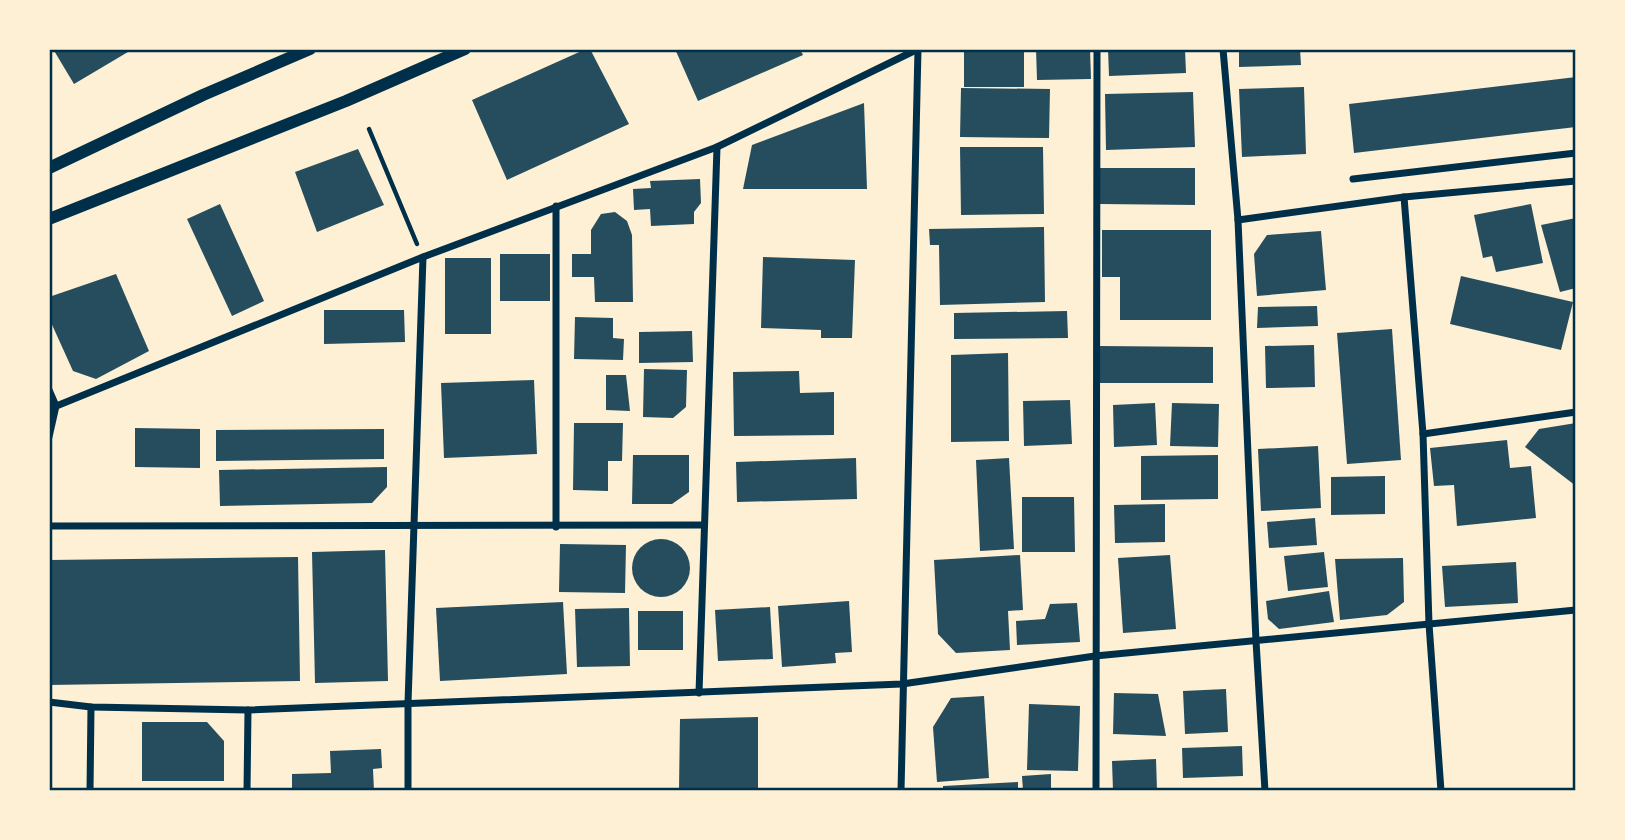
<svg xmlns="http://www.w3.org/2000/svg" width="1625" height="840" viewBox="0 0 1625 840" font-family="'IBM Plex Sans',sans-serif">
<style>
.building{fill:#264d5e}
.lines{fill:none;stroke-linecap:round;stroke-linejoin:round}
.path{stroke:#003049;stroke-width:4.5}
.minor{stroke:#003049;stroke-width:7}
.tertiary{stroke:#003049;stroke-width:12}
.neatline{fill:none;stroke:#003049;stroke-width:2.5}
</style>
<rect width="100%" height="100%" fill="#fdf0d5"/>
<!-- building -->
<g class="building">
<polygon points="53,49 133,49 74,84"/>
<polygon points="586,49 590,49 629,124 507,180 472,100"/>
<polygon points="675,49 800,49 803,55 698,101"/>
<rect x="964" y="49" width="60" height="38"/>
<polygon points="1036,49 1090,49 1091,79 1037,80"/>
<polygon points="1108,49 1185,49 1186,73 1109,76"/>
<polygon points="1239,49 1300,49 1301,65 1239,67"/>
<polygon points="1576,77 1576,127 1354,153 1349,104"/>
<polygon points="1304,87 1306,154 1242,157 1239,89"/>
<polygon points="961,88 1050,89 1049,138 960,137"/>
<polygon points="1193,92 1195,147 1106,150 1105,94"/>
<polygon points="864,103 867,189 743,189 752,145"/>
<polygon points="960,147 1043,147 1044,214 961,215"/>
<polygon points="358,149 384,205 317,232 295,172"/>
<polygon points="1100,168 1195,168 1195,205 1100,204"/>
<polygon points="700,179 701,203 694,212 694,224 651,226 650,209 634,210 633,189 651,188 650,181"/>
<polygon points="220,204 264,301 232,316 187,219"/>
<polygon points="1531,204 1543,263 1496,272 1492,256 1483,258 1474,215"/>
<polygon points="615,212 627,221 632,235 633,302 595,302 594,277 572,277 572,254 591,254 591,230 601,214"/>
<polygon points="1576,218 1576,288 1560,292 1541,225"/>
<polygon points="1044,227 1045,302 940,305 939,245 930,245 929,229"/>
<polygon points="1102,230 1211,230 1211,320 1120,320 1120,277 1102,277"/>
<polygon points="1321,231 1326,290 1257,296 1254,254 1267,235"/>
<rect x="500" y="254" width="50" height="47"/>
<polygon points="763,257 855,260 852,338 821,338 821,330 761,328"/>
<rect x="445" y="258" width="46" height="76"/>
<polygon points="116,274 149,351 96,379 73,371 49,318 49,297"/>
<polygon points="1461,276 1573,302 1561,350 1450,324"/>
<polygon points="1317,306 1318,326 1257,328 1258,307"/>
<polygon points="324,310 404,310 405,342 324,344"/>
<polygon points="1067,311 1068,338 954,339 954,313"/>
<polygon points="575,317 613,318 613,338 624,339 623,360 574,359"/>
<polygon points="1392,329 1401,460 1347,464 1337,333"/>
<polygon points="692,331 693,362 639,363 639,332"/>
<polygon points="1314,345 1315,387 1266,388 1265,346"/>
<polygon points="1100,346 1213,347 1213,383 1100,383"/>
<polygon points="1008,353 1009,441 951,442 951,355"/>
<polygon points="644,369 687,370 686,407 673,418 643,417"/>
<polygon points="799,371 800,393 834,392 834,435 734,436 733,372"/>
<polygon points="606,375 626,375 630,411 606,410"/>
<polygon points="534,380 537,454 444,458 441,383"/>
<polygon points="1070,400 1072,444 1024,446 1023,401"/>
<polygon points="1155,403 1157,445 1114,447 1113,405"/>
<polygon points="1172,403 1219,404 1218,447 1170,446"/>
<polygon points="574,423 623,423 622,461 608,461 608,491 573,490"/>
<polygon points="1576,423 1576,486 1525,447 1539,429"/>
<polygon points="135,428 200,429 200,468 135,467"/>
<polygon points="384,429 384,459 216,461 216,430"/>
<polygon points="1507,440 1510,468 1531,466 1536,518 1457,526 1454,485 1434,486 1430,448"/>
<polygon points="1318,446 1321,508 1261,511 1258,449"/>
<polygon points="633,455 689,455 689,492 672,504 632,504"/>
<polygon points="1218,455 1218,499 1141,500 1141,456"/>
<polygon points="856,458 857,499 737,502 736,462"/>
<polygon points="1009,458 1014,549 980,551 976,460"/>
<polygon points="387,467 387,487 372,503 220,506 219,470"/>
<polygon points="1385,476 1385,514 1331,515 1331,477"/>
<polygon points="1022,497 1074,497 1075,552 1022,552"/>
<polygon points="1165,504 1165,542 1115,543 1114,505"/>
<polygon points="1315,518 1317,545 1269,548 1267,522"/>
<circle cx="661" cy="568" r="29"/>
<polygon points="560,544 626,545 625,593 559,592"/>
<polygon points="385,550 388,681 315,683 312,552"/>
<polygon points="1324,552 1328,587 1288,591 1284,556"/>
<polygon points="1020,555 1023,610 1008,611 1010,650 956,653 938,634 934,560"/>
<polygon points="1170,555 1176,629 1123,633 1118,558"/>
<polygon points="298,557 300,681 49,685 49,560"/>
<polygon points="1403,558 1404,602 1387,615 1340,620 1335,559"/>
<polygon points="1516,562 1518,603 1445,607 1442,566"/>
<polygon points="1329,591 1334,622 1279,629 1268,619 1266,601"/>
<polygon points="849,601 852,652 835,653 836,663 782,667 778,606"/>
<polygon points="563,602 567,674 440,681 436,608"/>
<polygon points="1077,603 1080,642 1017,645 1016,621 1045,619 1050,604"/>
<polygon points="770,607 773,659 718,661 715,610"/>
<polygon points="629,608 630,666 577,667 575,609"/>
<rect x="638" y="611" width="45" height="39"/>
<polygon points="1226,689 1228,732 1185,734 1183,691"/>
<polygon points="1114,693 1158,694 1166,736 1113,734"/>
<polygon points="984,696 989,778 937,782 933,727 951,698"/>
<polygon points="1029,704 1080,706 1078,771 1027,770"/>
<polygon points="758,717 758,790 679,790 680,719"/>
<polygon points="142,722 207,722 224,741 224,781 142,781"/>
<polygon points="1242,746 1243,776 1183,778 1182,748"/>
<polygon points="381,749 382,768 373,769 374,791 292,791 292,774 331,773 330,751"/>
<polygon points="1156,759 1157,791 1113,791 1112,761"/>
<polygon points="1051,774 1051,791 1023,791 1022,776"/>
<polygon points="1018,782 1018,791 943,791 943,786"/>
</g>
<g class="lines">
<!-- path -->
<polyline class="path" points="369,129 417,244"/>
<!-- minor -->
<g class="minor">
<polyline points="1223,49 1238,220 1256,641 1265,791"/>
<polyline points="1353,179 1576,153"/>
<polyline points="1404,197 1423,434 1429,624 1441,791"/>
<polyline points="1238,220 1404,197 1576,181"/>
<polyline points="49,390 56,406 49,437"/>
<polyline points="49,409 423,257 717,147 918,49"/>
<polyline points="1423,434 1576,412"/>
<polyline points="49,526 704,525"/>
<polyline points="556,527 556,206"/>
<polyline points="699,693 717,147"/>
<polyline points="49,702 91,707 248,710 902,684 1095,656 1576,610"/>
<polyline points="90,791 91,707"/>
<polyline points="247,791 248,710"/>
<polyline points="408,791 408,703 423,257"/>
<polyline points="901,791 918,49"/>
<polyline points="1096,791 1097,49"/>
</g>
<!-- tertiary -->
<g class="tertiary">
<polyline points="49,168 203,95 310,49"/>
<polyline points="49,219 346,101 465,49"/>
</g>
</g>
<!-- border -->
<rect width="1625" height="840" fill="none" stroke="#fdf0d5" stroke-width="102"/>
<rect x="51" y="51" width="1523" height="738" class="neatline"/>
</svg>
